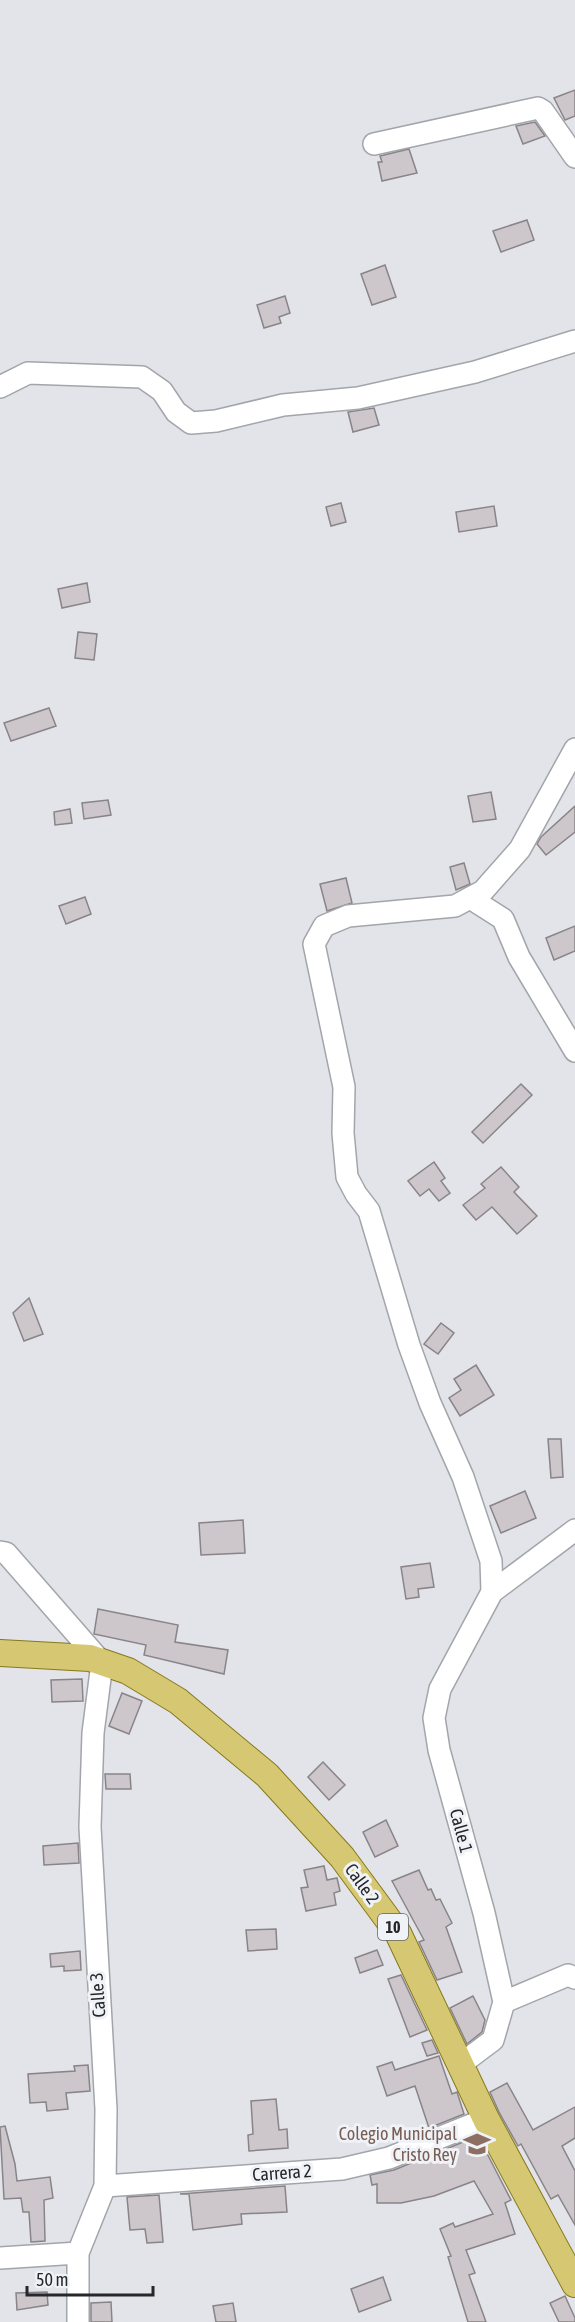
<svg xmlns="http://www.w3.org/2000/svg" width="575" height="2322" viewBox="0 0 575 2322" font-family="'Asap Condensed',sans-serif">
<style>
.building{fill:#cdc7cb;stroke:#898487;stroke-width:1.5}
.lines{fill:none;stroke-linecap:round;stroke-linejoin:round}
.minor-casing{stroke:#a2a5aa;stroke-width:24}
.major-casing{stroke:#86781b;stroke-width:28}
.minor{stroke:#fff;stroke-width:21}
.major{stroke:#d6c872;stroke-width:26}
.labels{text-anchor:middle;stroke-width:6;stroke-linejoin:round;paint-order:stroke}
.shield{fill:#eff2f7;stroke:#626467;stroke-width:1.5}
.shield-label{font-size:16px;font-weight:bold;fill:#262729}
.street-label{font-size:18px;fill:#262729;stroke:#eff2f7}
.education-label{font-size:18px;fill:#785e54;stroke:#eff2f7;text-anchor:end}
</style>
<rect width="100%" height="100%" fill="#e2e4ea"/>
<!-- building -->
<g class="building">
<polygon points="575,90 575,116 565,120 554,98"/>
<polygon points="535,122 545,136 523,144 516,126"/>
<polygon points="409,149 417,173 382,181 378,162 382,162 380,156"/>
<polygon points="527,220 534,240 501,252 493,231"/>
<polygon points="385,265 396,297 372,305 361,274"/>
<polygon points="285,296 290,313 279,317 281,323 264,328 257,305"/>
<polygon points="374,408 379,425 353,432 348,412"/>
<polygon points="341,503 346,522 331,526 326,507"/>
<polygon points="494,506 497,526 459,532 456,512"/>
<polygon points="87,583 90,602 62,608 58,589"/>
<polygon points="78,632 97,634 94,660 75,658"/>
<polygon points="49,708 56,726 11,741 4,723"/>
<polygon points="491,792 496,819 473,822 468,796"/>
<polygon points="108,800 111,815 84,819 82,803"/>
<polygon points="575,806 575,832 546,855 537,844 541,837"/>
<polygon points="70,809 72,823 55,825 54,812"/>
<polygon points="464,863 470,884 456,890 450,867"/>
<polygon points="346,878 352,903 327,911 320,884"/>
<polygon points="85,897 91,914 66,924 59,906"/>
<polygon points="575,926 575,951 554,960 546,938"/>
<polygon points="521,1084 532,1095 483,1143 472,1132"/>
<polygon points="434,1162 445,1178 441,1181 450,1193 439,1201 429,1189 420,1196 408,1181"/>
<polygon points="501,1167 519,1187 514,1192 537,1216 517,1234 492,1207 476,1220 463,1205 485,1188 481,1184"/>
<polygon points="29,1298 43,1334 24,1341 13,1313"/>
<polygon points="441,1323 454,1333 438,1354 424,1344"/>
<polygon points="476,1365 494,1395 460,1416 449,1398 461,1390 454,1379"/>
<polygon points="548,1439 561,1439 563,1477 551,1478"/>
<polygon points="525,1491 536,1518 501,1533 490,1506"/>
<polygon points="243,1520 245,1553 201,1555 199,1523"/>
<polygon points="430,1563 434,1587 418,1589 419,1597 406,1599 401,1567"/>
<polygon points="98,1609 178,1625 175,1642 228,1650 224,1674 144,1655 146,1645 94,1634"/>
<polygon points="82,1679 83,1701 52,1702 51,1680"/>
<polygon points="122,1693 142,1701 129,1734 109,1726"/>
<polygon points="323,1762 345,1785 329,1800 308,1777"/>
<polygon points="105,1774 130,1774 131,1789 106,1789"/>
<polygon points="386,1820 398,1846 375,1857 363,1832"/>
<polygon points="78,1843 79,1863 44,1865 43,1846"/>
<polygon points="324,1866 327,1880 337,1878 340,1891 334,1893 336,1905 306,1911 301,1888 308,1887 304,1870"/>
<polygon points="419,1870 428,1890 431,1889 436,1900 440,1899 452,1923 446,1927 462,1972 437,1980 419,1942 424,1940 392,1881"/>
<polygon points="276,1929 277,1949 248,1951 246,1930"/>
<polygon points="377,1950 383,1965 360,1973 355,1958"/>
<polygon points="80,1951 81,1970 64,1971 64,1966 51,1967 50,1954"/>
<polygon points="401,1975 427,2030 410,2037 388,1979"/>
<polygon points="473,1996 485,2020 482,2032 467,2044 450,2008"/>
<polygon points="432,2040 438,2053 427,2056 422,2043"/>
<polygon points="439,2056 452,2094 457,2092 464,2114 429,2128 415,2086 387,2096 377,2067 392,2062 395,2070"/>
<polygon points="88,2065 90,2091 66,2093 68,2109 47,2111 46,2102 30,2103 28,2074 75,2071 74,2066"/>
<polygon points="507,2083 533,2130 575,2107 575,2138 562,2146 575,2171 575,2225 558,2195 551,2199 521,2144 518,2146 499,2112 490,2092"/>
<polygon points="276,2099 279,2130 287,2129 288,2148 249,2151 248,2135 253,2134 251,2101"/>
<polygon points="5,2126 15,2164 17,2181 50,2177 53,2198 44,2200 45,2241 31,2242 29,2212 23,2212 21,2198 4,2199 0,2127"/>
<polygon points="478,2136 511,2200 505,2203 515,2234 466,2250 475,2273 469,2275 486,2322 468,2322 448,2257 451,2256 440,2229 453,2223 455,2227 493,2214 474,2181 434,2196 401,2203 377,2203 377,2184 372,2185 370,2175 394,2170"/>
<polygon points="285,2186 287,2212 241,2214 242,2224 193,2230 189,2194 180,2194"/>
<polygon points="159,2195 163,2242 147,2243 145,2229 130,2230 127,2197"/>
<polygon points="383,2277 391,2300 359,2312 351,2289"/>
<polygon points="47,2292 48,2305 17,2310 16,2293"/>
<polygon points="565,2296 575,2318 575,2322 559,2322 550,2303"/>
<polygon points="111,2302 112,2322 91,2322 91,2303"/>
<polygon points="233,2303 236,2322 216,2322 213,2306"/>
</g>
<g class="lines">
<defs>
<g id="minor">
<polyline points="374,144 538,108 543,111 575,157"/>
<polyline points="0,387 28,373 142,377 162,391 176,412 191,423 216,421 283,405 358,398 475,372 575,341"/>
<polyline points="470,898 503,919 519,957 575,1051"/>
<polyline points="0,1552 6,1553 102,1663 93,1733 90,1827 106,2109 105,2186 78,2253 78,2322"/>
<polyline points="492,1592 491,1561 463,1477 430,1403 409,1345 369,1211 356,1194 347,1177 343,1133 344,1087 314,944 324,926 348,916 455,906 483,891 520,849 575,749"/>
<polyline points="504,2002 568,1975 575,1978"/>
<polyline points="461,2064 493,2040 504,2002 484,1913 439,1750 434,1718 440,1689 492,1592 575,1530"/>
<polyline points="105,2186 342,2169 389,2158 486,2119"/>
<polyline points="0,2258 78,2253"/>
</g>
<polyline id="major" points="0,1653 90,1658 128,1671 178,1701 267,1775 342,1857 398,1933 486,2119 575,2284"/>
</defs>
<!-- minor casing -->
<use href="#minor" class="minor-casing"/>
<!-- major casing -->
<use href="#major" class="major-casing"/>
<!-- minor -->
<use href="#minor" class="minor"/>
<!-- major -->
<use href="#major" class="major"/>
</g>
<!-- icons -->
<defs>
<symbol id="school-bare" viewBox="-9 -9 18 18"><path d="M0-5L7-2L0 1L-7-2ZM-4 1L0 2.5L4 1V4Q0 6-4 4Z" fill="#8d6e63" stroke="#eff2f7" stroke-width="2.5" paint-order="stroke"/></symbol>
</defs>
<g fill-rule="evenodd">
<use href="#school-bare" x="458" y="2125" width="38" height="38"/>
</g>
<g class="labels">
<!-- shield labels -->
<rect class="shield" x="378" y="1914" width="30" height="26" rx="4.5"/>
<g class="shield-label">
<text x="393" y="1933">10</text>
</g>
<!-- street labels -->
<g class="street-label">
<text transform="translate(461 1831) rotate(75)" y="6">Calle 1</text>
<text transform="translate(362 1884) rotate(54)" y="6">Calle 2</text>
<text transform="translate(98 1995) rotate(-94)" y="6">Calle 3</text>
<text transform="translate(282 2173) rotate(-4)" y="6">Carrera 2</text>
</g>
<!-- education labels -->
<g class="education-label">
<text x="457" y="2140">Colegio Municipal<tspan x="457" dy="21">Cristo Rey</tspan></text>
</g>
</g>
<!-- scale -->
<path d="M27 2286v9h126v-9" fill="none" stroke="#262729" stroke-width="3"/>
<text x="36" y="2286" font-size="18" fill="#262729" stroke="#eff2f7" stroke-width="4.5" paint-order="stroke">50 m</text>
</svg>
